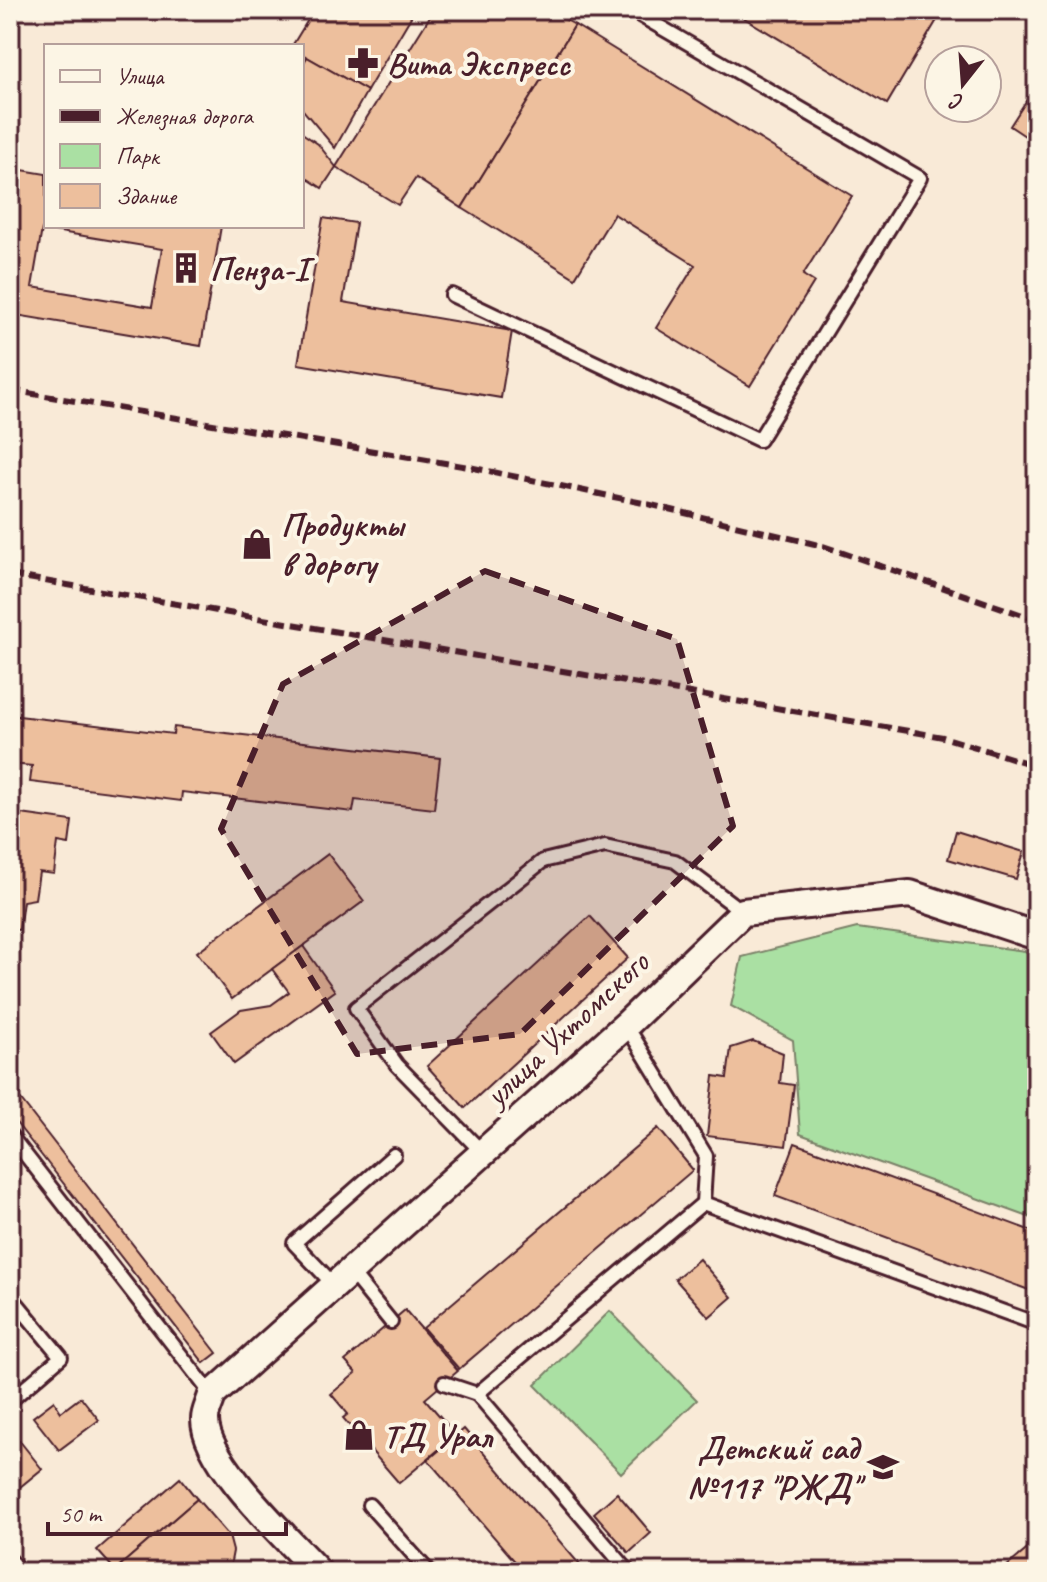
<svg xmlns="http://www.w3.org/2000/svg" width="1047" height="1582" viewBox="0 0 1047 1582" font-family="Caveat,sans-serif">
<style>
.green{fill:#aae0a3;stroke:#7a8067;stroke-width:2}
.building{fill:#edbf9d;stroke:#4a1f2b;stroke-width:2;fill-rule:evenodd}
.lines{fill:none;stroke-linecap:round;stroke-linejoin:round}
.service-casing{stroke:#4a1f2b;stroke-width:18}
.minor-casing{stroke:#4a1f2b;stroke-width:32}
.service{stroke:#fcf5e5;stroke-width:12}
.minor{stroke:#fcf5e5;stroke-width:26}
.rail{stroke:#4a1f2b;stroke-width:6;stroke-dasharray:12 6;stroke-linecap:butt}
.marked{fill:#4a1f2b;fill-opacity:0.2;stroke:#4a1f2b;stroke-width:6;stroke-dasharray:16 10;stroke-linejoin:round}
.labels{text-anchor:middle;stroke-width:8;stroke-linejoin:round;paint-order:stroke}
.poi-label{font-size:34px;font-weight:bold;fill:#4a1f2b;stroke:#fcf5e5;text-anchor:start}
.street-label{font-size:34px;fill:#4a1f2b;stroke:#fcf5e5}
</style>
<rect width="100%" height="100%" fill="#f9ead7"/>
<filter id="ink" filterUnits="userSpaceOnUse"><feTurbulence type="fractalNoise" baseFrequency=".0125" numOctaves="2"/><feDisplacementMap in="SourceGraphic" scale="16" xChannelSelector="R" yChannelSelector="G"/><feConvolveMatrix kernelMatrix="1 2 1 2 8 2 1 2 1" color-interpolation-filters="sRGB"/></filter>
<g filter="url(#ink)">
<!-- green -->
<g class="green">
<polygon points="857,928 1025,951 1037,959 1037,1220 800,1134 793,1040 731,1006 742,957"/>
<polygon points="610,1311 697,1400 621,1473 535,1385"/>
</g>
<!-- building -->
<g class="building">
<polygon points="314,10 415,10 367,91 302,54 302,46 292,46"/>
<polygon points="434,10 548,10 575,25 462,208 416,178 398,205 336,167"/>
<polygon points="731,10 943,10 887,104"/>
<polygon points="575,25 852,196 803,275 814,282 750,386 656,328 695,265 614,214 575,278 462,208"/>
<polygon points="307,57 367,91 335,148 302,109 302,66"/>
<polygon points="1037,84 1037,144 1010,126"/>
<polygon points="302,133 318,144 336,167 322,188 302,175"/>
<path d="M10,168L46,174V226H221L201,346L10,314ZM42,229L162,249L152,307L32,287Z"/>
<polygon points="323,218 356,223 343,302 512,331 501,398 298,364"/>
<polygon points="10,715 173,734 174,727 440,758 434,809 355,800 353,812 182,792 181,801 30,782 32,766 10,764"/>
<polygon points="21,814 72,821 69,844 58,842 54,874 39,872 35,899 23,901 19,930 10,929 10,827 19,829"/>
<polygon points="956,831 1024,852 1016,879 948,859"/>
<polygon points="328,854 364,901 232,999 197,952"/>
<polygon points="590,916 628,958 465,1108 427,1066"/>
<polygon points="303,946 335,991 234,1064 211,1032 241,1010 271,1005 289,992 272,969"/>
<polygon points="753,1041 783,1053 780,1083 794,1085 786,1146 707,1136 714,1076 727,1078 731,1048"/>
<polygon points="10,1086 217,1353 204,1363 10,1115"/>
<polygon points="658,1128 693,1170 459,1369 423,1328"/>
<polygon points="795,1143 1037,1233 1037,1293 775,1196"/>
<polygon points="699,1259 732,1297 709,1317 675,1279"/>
<polygon points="405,1310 458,1371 425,1399 456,1435 399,1483 343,1418 348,1414 331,1394 356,1373 345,1361"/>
<polygon points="81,1397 99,1420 59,1450 33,1417 54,1401 61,1412"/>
<polygon points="464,1429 497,1468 586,1572 524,1572 428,1460"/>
<polygon points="11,1430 42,1469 20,1487 10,1474"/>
<polygon points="180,1478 197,1499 115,1570 97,1550"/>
<polygon points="617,1493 651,1533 629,1553 594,1513"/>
<polygon points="197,1499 229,1536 233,1551 229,1572 115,1570"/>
<polygon points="1030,1547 1037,1555 1037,1572 1000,1572"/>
</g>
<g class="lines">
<defs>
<g id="service">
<polyline points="452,295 759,440 920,178 631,10"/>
<polyline points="626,1025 706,1156 703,1203"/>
<polyline points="10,1135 212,1395"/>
<polyline points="483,1153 397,1065 356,1008 543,861 605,846 675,861 743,912"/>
<polyline points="350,1271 391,1322"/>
<polyline points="334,1285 294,1243 394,1155"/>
<polyline points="10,1295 61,1357 10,1401"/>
<polyline points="444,1383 477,1394"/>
<polyline points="369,1505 429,1572"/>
<polyline points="1036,1515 1037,1516"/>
<polyline points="10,1560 20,1572"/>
<polyline points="629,1572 477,1394 703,1203 1037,1324"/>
</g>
<path id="minor" d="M318,1572C289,1540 204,1462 205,1419C205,1412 210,1403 212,1395L626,1025L743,912L910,894L1037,936"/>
</defs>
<!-- service casing -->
<use href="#service" class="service-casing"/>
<!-- minor casing -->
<use href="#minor" class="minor-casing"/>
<!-- service -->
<use href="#service" class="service"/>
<!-- minor -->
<use href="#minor" class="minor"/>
<!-- rail -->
<g class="rail">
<polyline points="10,390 469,467 643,503 823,546 1037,620"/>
<polyline points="10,575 943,737 1037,766"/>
</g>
</g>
</g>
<!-- marked area -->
<path class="marked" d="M485,571L677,639L733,826L520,1034L357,1054L221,829L283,684Z"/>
<!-- icons -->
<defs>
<symbol id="pharmacy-bare" viewBox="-9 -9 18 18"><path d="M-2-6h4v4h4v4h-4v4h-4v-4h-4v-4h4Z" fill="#4a1f2b" stroke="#fcf5e5" stroke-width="2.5" paint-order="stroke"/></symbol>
<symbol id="building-bare" viewBox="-9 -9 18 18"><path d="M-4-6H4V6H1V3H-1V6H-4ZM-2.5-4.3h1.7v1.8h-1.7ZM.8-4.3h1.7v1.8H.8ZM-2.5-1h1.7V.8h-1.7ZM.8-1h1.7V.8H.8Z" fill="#4a1f2b" stroke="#fcf5e5" stroke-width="2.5" paint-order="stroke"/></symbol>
<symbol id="shop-bare" viewBox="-9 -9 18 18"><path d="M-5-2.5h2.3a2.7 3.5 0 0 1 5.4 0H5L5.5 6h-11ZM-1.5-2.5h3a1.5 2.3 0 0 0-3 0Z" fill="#4a1f2b" stroke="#fcf5e5" stroke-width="2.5" paint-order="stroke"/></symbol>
<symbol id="school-bare" viewBox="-9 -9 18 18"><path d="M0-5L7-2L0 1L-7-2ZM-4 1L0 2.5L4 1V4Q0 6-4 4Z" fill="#4a1f2b" stroke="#fcf5e5" stroke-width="2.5" paint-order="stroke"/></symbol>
</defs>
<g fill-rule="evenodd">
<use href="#pharmacy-bare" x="341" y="41" width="44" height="44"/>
<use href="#building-bare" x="164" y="246" width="44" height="44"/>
<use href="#shop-bare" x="235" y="522" width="44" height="44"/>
<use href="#shop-bare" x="337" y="1413" width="44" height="44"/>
<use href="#school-bare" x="861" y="1445" width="44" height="44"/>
</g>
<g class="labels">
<!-- poi labels -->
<g class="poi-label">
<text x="387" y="75">Вита Экспресс</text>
<text x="210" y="280">Пенза-I</text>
<text x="281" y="536">Продукты<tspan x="281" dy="39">в дорогу</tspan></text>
<text x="383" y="1447">ТД Урал</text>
<text x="859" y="1459" text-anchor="end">Детский сад<tspan x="859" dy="39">№117 "РЖД"</tspan></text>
</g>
<!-- street labels -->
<g class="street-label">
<text transform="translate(566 1028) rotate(-43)" y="12">улица Ухтомского</text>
</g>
</g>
<!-- margin -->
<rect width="1047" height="1582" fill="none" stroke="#fcf5e5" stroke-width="40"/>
<rect x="20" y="20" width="1007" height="1542" fill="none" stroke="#4a1f2b" stroke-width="3" filter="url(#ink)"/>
<!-- legend -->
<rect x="44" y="44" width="260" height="184" fill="#fcf5e5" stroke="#b59f9b" stroke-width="2"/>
<rect x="60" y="70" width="40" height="12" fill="#fcf5e5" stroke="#b59f9b" stroke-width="2"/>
<text x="116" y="84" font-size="24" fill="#4a1f2b">Улица</text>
<rect x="60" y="110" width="40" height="12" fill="#4a1f2b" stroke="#b59f9b" stroke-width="2"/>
<text x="116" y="124" font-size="24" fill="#4a1f2b">Железная дорога</text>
<rect x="60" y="144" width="40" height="24" fill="#aae0a3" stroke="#b59f9b" stroke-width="2"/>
<text x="116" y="164" font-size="24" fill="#4a1f2b">Парк</text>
<rect x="60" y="184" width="40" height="24" fill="#edbf9d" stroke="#b59f9b" stroke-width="2"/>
<text x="116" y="204" font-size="24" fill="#4a1f2b">Здание</text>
<!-- north arrow -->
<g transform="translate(963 84) rotate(197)"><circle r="38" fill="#fcf5e5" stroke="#b59f9b" stroke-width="2"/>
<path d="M0-6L14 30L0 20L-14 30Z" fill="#4a1f2b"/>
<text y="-12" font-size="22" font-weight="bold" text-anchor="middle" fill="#4a1f2b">С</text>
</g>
<!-- scale -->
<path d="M48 1522v12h238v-12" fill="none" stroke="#4a1f2b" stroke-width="4"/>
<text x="60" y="1522" font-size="24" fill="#4a1f2b" stroke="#fcf5e5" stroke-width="6" paint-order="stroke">50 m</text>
</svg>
